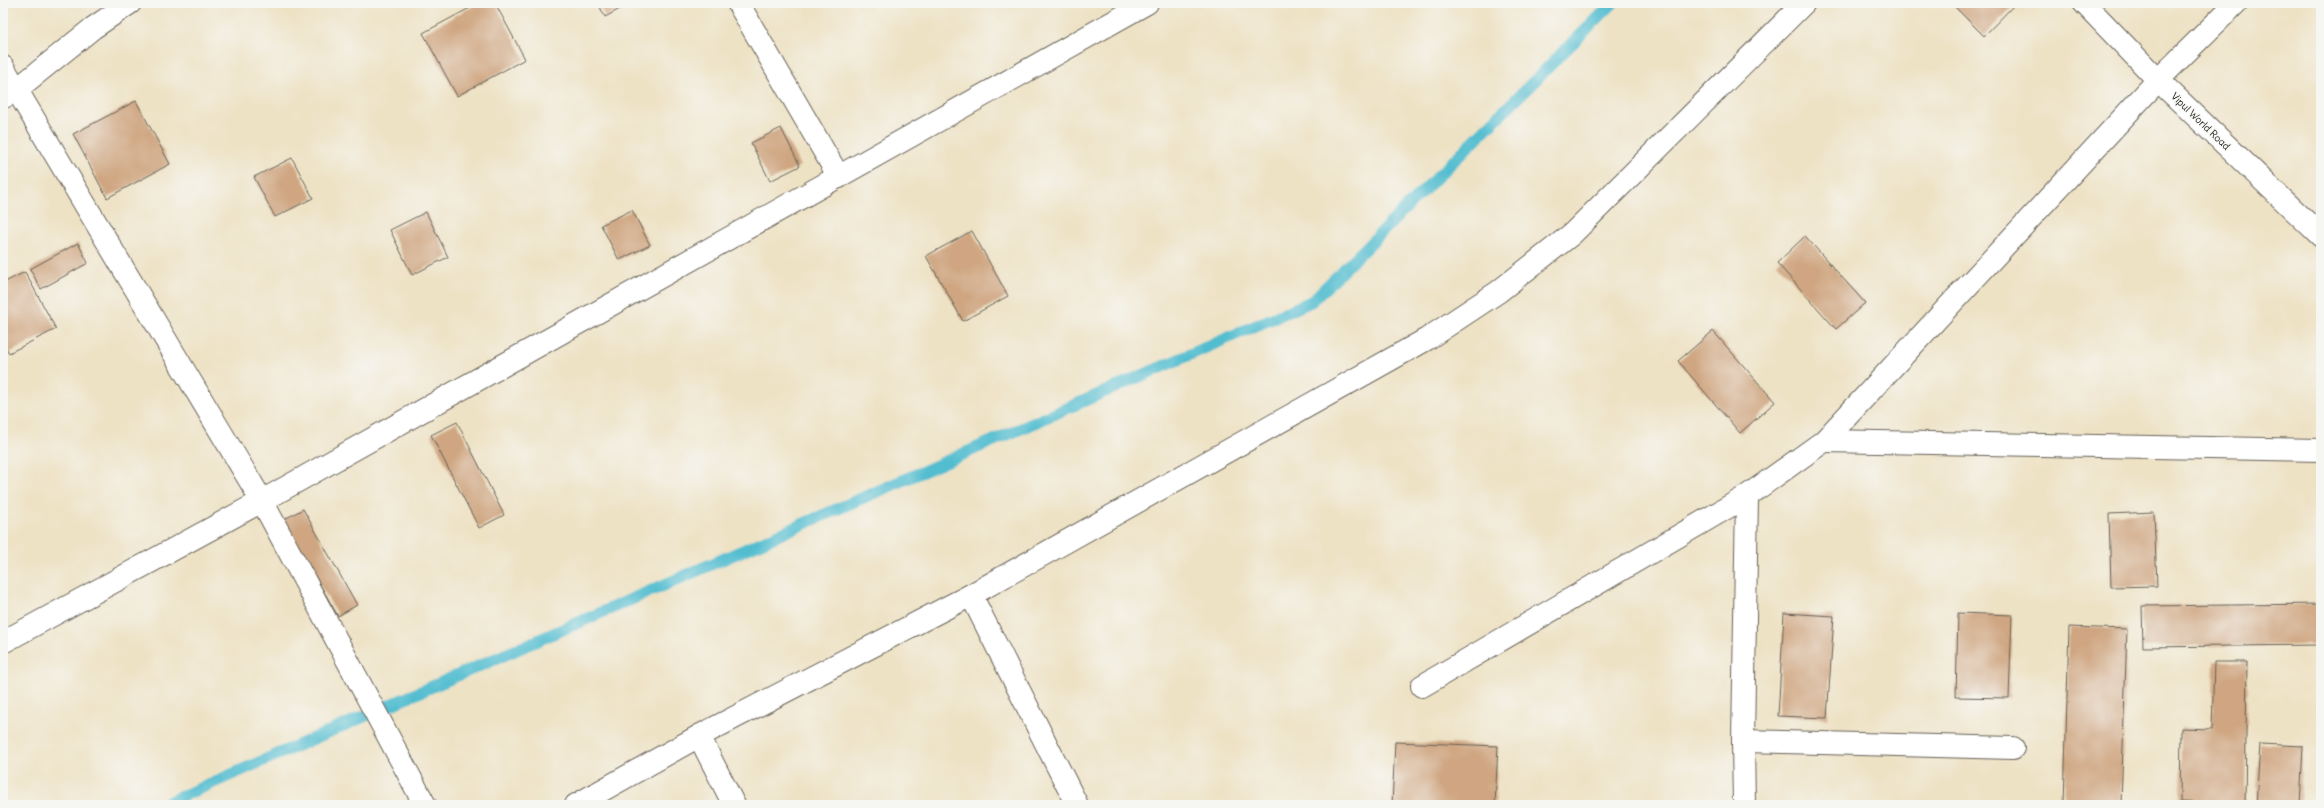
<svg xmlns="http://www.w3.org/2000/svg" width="2324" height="808" viewBox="0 0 2324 808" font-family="Delius,sans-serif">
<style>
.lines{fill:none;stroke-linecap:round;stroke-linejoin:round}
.stream{stroke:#53bdd0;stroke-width:12}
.building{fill:#cfa681}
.minor-casing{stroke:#666157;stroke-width:24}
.minor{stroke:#fff;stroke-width:22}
.labels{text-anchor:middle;stroke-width:3;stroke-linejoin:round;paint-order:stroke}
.street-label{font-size:10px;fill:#1c1c1c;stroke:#f6f6f2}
</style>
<rect width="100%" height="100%" fill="#f6f6f2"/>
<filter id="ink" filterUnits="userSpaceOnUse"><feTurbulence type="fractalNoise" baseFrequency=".025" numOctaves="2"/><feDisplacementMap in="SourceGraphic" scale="8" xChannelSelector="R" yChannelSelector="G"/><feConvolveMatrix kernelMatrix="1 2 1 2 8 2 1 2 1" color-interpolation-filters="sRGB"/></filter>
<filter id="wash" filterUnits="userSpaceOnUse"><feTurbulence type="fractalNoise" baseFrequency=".012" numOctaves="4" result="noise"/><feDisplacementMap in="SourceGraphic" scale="16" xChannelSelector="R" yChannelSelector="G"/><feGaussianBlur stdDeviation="0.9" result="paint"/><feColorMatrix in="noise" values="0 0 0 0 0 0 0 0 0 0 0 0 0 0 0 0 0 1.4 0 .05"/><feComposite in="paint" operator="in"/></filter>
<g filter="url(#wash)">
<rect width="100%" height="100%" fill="#eee2c5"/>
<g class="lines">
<!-- stream -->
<polyline class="stream" points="162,805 1312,301 1613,3"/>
</g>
<g id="blocks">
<!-- building -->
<g class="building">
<polygon points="479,3 495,3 525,59 457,96 423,33"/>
<polygon points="598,3 631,3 605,17"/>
<polygon points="1951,3 2016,3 1984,36"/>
<polygon points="136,101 170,164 107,198 73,134"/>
<polygon points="781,128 800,166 770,181 751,143"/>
<polygon points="292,158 313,198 275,217 254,177"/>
<polygon points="632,210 650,245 619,260 601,225"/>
<polygon points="426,212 448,257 412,275 390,230"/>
<polygon points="972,231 1008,296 963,321 926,256"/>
<polygon points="1805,236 1865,303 1836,329 1777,263"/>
<polygon points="78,243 88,263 41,289 30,269"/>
<polygon points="25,272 56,329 9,353 3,342 3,283"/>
<polygon points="1713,331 1775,402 1740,433 1678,361"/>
<polygon points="457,422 504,515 479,528 431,435"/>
<polygon points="303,509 357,605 338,616 283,520"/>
<polygon points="2154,512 2157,586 2111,587 2109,514"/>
<polygon points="2321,604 2321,645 2143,647 2142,606"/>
<polygon points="1784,613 1834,616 1827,718 1778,716"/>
<polygon points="1958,613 2012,615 2009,698 1956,697"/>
<polygon points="2069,627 2127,629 2121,805 2064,805"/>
<polygon points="2214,662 2247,662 2245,805 2180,802 2181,728 2212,729"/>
<polygon points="1395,742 1498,746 1495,805 1392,805"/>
<polygon points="2260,744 2303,746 2300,805 2256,805"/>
</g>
</g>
</g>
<g filter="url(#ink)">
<use href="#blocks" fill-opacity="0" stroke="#666157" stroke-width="1"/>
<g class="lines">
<defs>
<g id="minor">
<polyline points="738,3 839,177"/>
<polyline points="2084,3 2158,80 2321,236"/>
<polyline points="3,67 262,501 425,805"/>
<polyline points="4,97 16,90 93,28 130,3"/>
<polyline points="1824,441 2321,450"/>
<polyline points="971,595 1077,805"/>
<polyline points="3,642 262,501 1147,3"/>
<polyline points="1422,686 1747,496 1824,441 2158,80 2236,3"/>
<polyline points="699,736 734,805"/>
<polyline points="1743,741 2013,748"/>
<polyline points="576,805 699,736 971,595 1427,339 1498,292 1572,234 1804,3"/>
<polyline points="1744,805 1743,741 1747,496"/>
</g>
</defs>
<!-- minor casing -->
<use href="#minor" class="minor-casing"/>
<!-- minor -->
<use href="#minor" class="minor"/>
</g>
</g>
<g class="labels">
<!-- street labels -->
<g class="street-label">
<text transform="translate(2201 121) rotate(44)" y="4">Vipul World Road</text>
</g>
</g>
<!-- margin -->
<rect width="2324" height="808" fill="none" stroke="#f6f6f2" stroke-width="16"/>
</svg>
